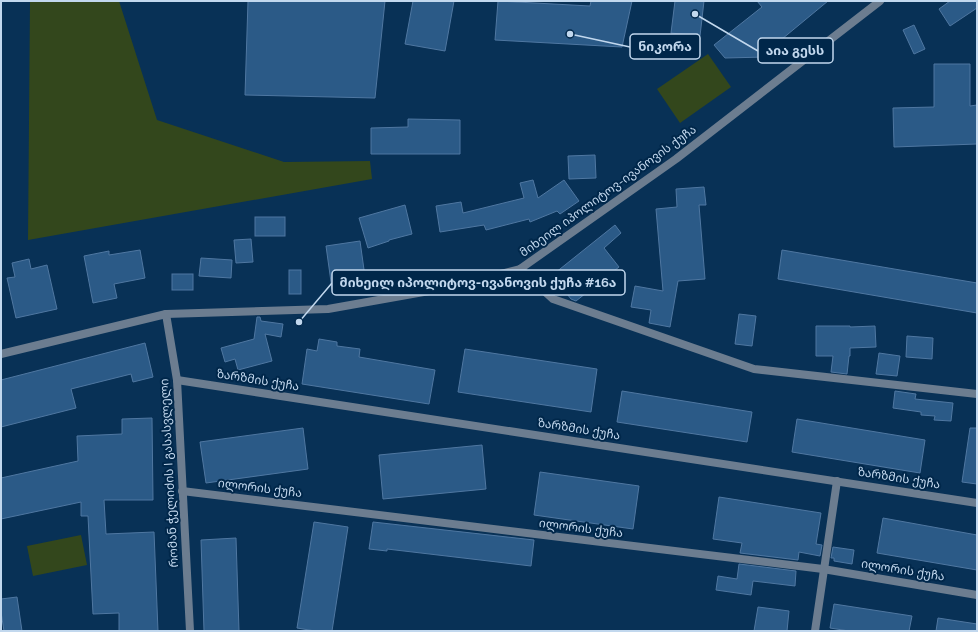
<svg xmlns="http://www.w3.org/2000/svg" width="978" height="632" viewBox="0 0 978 632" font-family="Raleway,'Noto Sans Georgian',sans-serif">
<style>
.green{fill:#33471c}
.building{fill:#2b5a87;stroke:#4f77a1}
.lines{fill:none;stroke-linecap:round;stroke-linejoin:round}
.minor{stroke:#6c7d90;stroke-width:8}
.tertiary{stroke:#6c7d90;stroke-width:8}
.labels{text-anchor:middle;stroke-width:4;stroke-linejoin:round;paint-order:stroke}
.street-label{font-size:12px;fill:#c2d8ee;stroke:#00274a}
.leader{fill:none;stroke:#c2d8ee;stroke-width:1.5}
.callout-dot{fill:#c2d8ee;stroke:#00274a;stroke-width:1.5}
.callout{fill:#00274a;stroke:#c2d8ee;stroke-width:1.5}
.callout-label{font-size:13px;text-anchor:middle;font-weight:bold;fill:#c2d8ee}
</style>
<rect width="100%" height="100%" fill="#083156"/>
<!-- green -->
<g class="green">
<polygon points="30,1 119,1 157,120 284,162 370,161 372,179 28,240"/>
<polygon points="708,54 731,87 680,123 657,89"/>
<polygon points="81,535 87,565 33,576 27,546"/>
</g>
<!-- building -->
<g class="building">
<polygon points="248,1 385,1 375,98 245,95"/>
<polygon points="413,1 454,1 445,51 405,44"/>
<polygon points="498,1 590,6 591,1 632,1 622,47 495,40"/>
<polygon points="675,1 704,1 700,36 671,33"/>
<polygon points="757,1 828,1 782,39 785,42 766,57 725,58 714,45 762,7"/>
<polygon points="950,1 977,1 977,8 950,26 939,9"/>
<polygon points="914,25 925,49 914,54 903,30"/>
<polygon points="934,64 970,64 970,106 977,105 977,144 894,147 893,108 934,107"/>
<polygon points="408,119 460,120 460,154 371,154 371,128 408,127"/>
<polygon points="595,155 596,178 569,179 568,156"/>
<polygon points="533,180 538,198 564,180 579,201 560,214 557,211 530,222 529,219 486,230 484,225 440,232 436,206 461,202 463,213 524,198 520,183"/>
<polygon points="704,187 706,205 699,205 705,279 678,281 670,327 649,323 651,310 631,307 635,286 663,291 656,209 677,207 676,189"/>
<polygon points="405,205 412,234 389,240 389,241 368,248 359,218"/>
<rect x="255" y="217" width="30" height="19"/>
<polygon points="615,225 621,233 604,248 619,267 576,301 571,299 559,284 557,286 550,277"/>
<polygon points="251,239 253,262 236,263 234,240"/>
<polygon points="360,241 366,284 332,289 326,246"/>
<polygon points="140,250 145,278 114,284 117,298 93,303 84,256 109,251 109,255"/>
<polygon points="782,250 977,283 977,313 778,279"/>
<polygon points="201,258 232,260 231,278 199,276"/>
<polygon points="29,259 31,269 47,265 57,309 16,318 7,278 15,277 12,263"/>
<rect x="289" y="270" width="12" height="24"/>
<rect x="172" y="274" width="21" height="16"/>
<polygon points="739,314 756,316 752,346 735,344"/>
<polygon points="257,317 260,317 261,321 283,324 281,337 265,334 272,361 238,370 235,359 225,362 221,348 254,339"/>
<polygon points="816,326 850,326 850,327 875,326 876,347 850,348 850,356 849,356 847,374 831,372 833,356 816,356"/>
<polygon points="907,336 933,338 932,359 906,357"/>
<polygon points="319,339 337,342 337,346 360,349 359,357 435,370 429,404 302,384 307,349 317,351"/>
<polygon points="145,343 153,377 133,382 131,374 71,389 76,408 1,427 1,380"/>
<polygon points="465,349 597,369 591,412 458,392"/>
<polygon points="879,353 900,356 897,376 876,374"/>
<polygon points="622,391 752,412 747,442 617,422"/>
<polygon points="895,391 916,394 915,399 953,403 951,421 934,420 935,416 921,415 921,412 893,408"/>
<polygon points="152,418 153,500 104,500 106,534 154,532 158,631 119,631 119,613 93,614 88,516 81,516 81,502 1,519 1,478 78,461 77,436 122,434 122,419"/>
<polygon points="797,419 925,440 920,473 792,452"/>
<polygon points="303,428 308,469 206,483 200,442"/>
<polygon points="970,428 977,428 977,484 962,482"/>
<polygon points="482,445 486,489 383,499 379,455"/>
<polygon points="540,472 639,486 633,529 534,515"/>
<polygon points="719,497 821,513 816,544 822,545 820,556 799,552 798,560 740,553 742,543 713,539"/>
<polygon points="883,518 977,535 977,570 877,553"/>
<polygon points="314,522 348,527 332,631 315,631 297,628"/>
<polygon points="373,522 534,540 531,566 387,549 387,551 369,549"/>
<polygon points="236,538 239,631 204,631 201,540"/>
<polygon points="833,547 854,550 852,564 834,561 834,558 831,558"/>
<polygon points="739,564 796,571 795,586 753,581 751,595 716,590 718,576 737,579"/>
<polygon points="17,597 22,631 4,631 1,612 1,599"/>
<polygon points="834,604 912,616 909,631 849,631 830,628"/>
<polygon points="758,607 789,611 787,631 754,631"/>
<polygon points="938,618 977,624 977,631 936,631"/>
</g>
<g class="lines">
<!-- minor -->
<g class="minor">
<polyline points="520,269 553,299 754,369 977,394"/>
<polyline points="166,314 177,380 190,631"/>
<polyline points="177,380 977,503"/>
<polyline points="182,491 823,569 977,595"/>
<polyline points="815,631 837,481"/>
</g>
<!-- tertiary -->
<polyline class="tertiary" points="1,354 166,314 328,309 446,288 520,269 676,159 880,1"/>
</g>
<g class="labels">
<!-- street labels -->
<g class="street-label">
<text transform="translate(608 191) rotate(-36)" y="4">მიხეილ იპოლიტოვ-ივანოვის ქუჩა</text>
<text transform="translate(258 380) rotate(9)" y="4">ზარზმის ქუჩა</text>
<text transform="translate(579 429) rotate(9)" y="4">ზარზმის ქუჩა</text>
<text transform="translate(169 473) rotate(-93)" y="4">რომან ჭელიძის I გასასვლელი</text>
<text transform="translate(899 478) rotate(9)" y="4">ზარზმის ქუჩა</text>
<text transform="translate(260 488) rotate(7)" y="4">ილორის ქუჩა</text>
<text transform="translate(581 528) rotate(7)" y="4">ილორის ქუჩა</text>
<text transform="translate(903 570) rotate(9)" y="4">ილორის ქუჩა</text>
</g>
</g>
<!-- callouts -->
<path class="leader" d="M570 34L630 47M695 14L758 51M299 322L332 283"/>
<g class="callout-dot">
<circle cx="570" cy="34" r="4"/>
<circle cx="695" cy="14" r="4"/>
<circle cx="299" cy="322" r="4"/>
</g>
<g class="callout">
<rect x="630" y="34" width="70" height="25" rx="4"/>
<rect x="758" y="38" width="75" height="25" rx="4"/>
<rect x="332" y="270" width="293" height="25" rx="4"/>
</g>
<g class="callout-label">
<text x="665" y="51">ნიკორა</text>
<text x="795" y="55">აია გესს</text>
<text x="478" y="287">მიხეილ იპოლიტოვ-ივანოვის ქუჩა #16ა</text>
</g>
<!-- border -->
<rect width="978" height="632" fill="none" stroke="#c2d8ee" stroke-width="4"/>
</svg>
